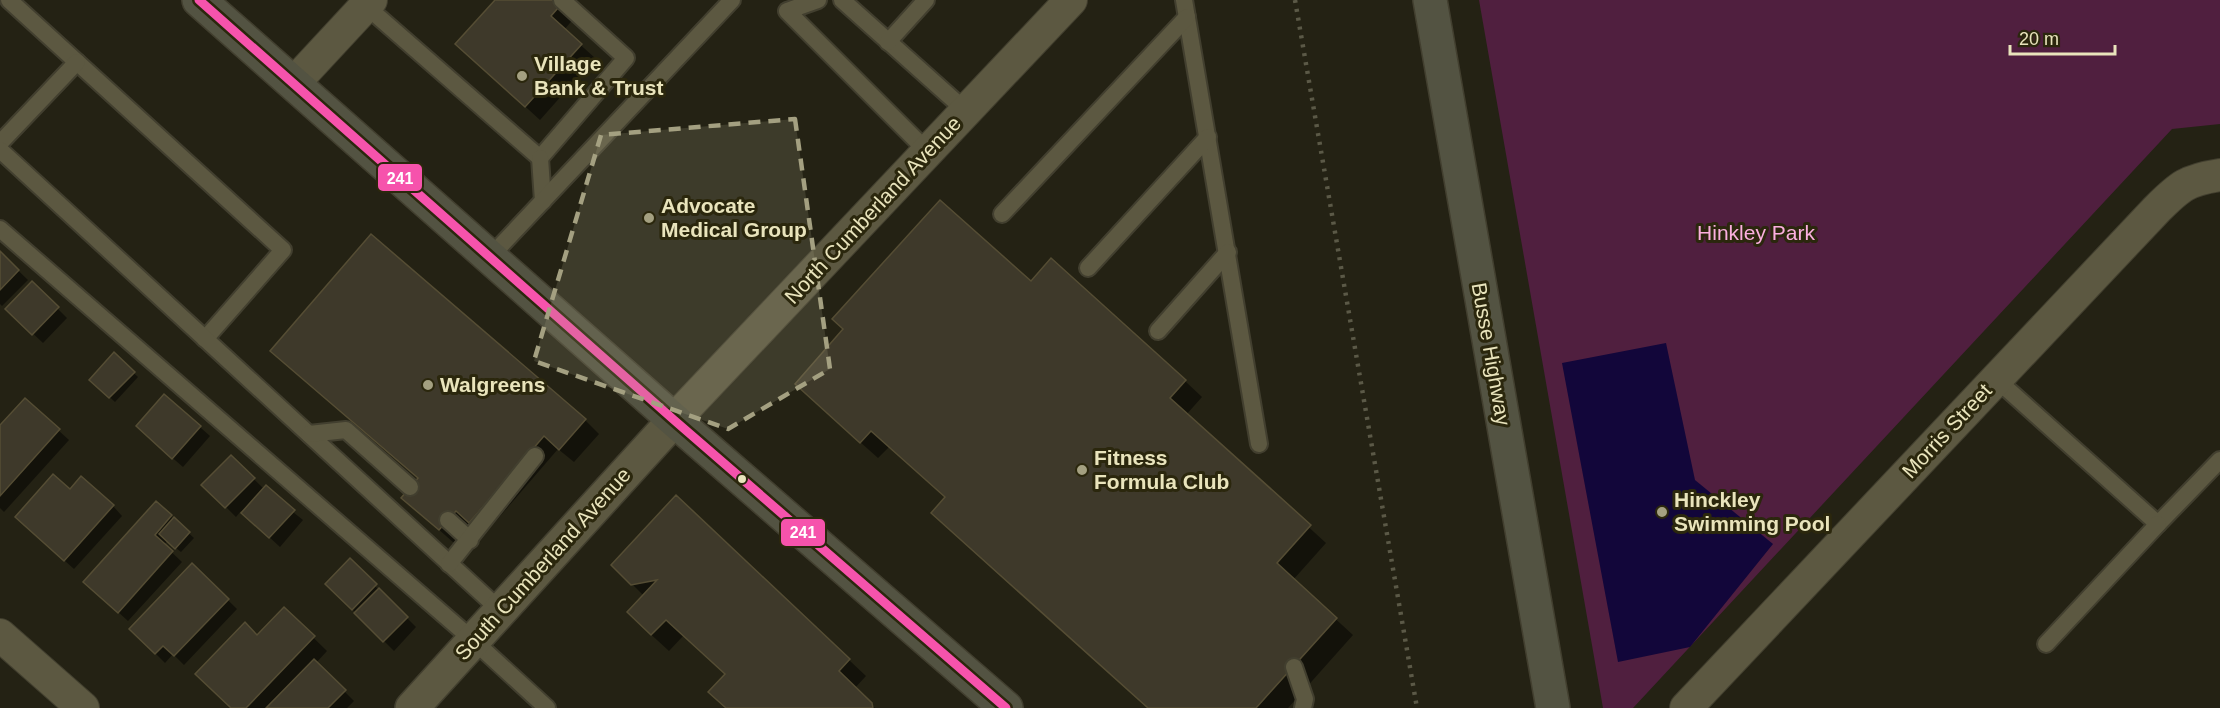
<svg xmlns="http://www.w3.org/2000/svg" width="2220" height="708" viewBox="0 0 2220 708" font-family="Arial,sans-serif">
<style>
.green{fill:#501f3f}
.water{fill:#12063a}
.shadow{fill:#0007}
.building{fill:#3e392a;stroke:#554d34;stroke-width:1.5}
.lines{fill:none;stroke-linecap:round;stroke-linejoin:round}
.service-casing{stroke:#423f2f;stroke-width:20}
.minor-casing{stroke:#423f2f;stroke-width:34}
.tertiary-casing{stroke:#423f2f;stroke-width:36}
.secondary-casing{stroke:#423f2f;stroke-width:36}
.service{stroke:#5c5841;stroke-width:16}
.minor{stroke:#5c5841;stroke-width:32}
.tertiary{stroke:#5c5841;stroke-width:33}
.secondary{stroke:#535342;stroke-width:33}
.rail{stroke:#5b5947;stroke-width:4.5;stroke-dasharray:3 6;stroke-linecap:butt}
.bus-1-casing{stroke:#2b270d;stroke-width:14}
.bus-1{stroke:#f653ac;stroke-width:9}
.marked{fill:#a4a081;fill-opacity:0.2;stroke:#a4a081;stroke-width:4.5;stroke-dasharray:12 8;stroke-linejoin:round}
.poi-dot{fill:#a4a081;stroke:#2b270d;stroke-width:2}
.bus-dot{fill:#e9e4bc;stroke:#2b270d;stroke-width:2}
.labels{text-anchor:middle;stroke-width:6;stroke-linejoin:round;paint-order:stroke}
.poi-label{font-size:21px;font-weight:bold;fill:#e9e4bc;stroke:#2b270d;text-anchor:start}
.street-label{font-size:21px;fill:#e9e4bc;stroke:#2b270d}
.park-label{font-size:21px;fill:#fbafdf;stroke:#2b270d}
.line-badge{stroke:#2b270d;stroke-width:2}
.badge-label{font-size:16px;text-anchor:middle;font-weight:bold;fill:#fff}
</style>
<rect width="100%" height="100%" fill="#242214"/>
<!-- green -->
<polygon class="green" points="1479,0 2220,0 2220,124 2172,129 1633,708 1603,708"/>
<!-- water -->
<polygon class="water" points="1666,343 1695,480 1773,544 1690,647 1618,662 1562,363"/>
<!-- shadow -->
<g class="shadow">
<polygon points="497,0 581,10 564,30 595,58 540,120 457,44"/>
<polygon points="0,253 28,280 2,306 0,304"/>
<polygon points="32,283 67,318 43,343 7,309"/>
<polygon points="1031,283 1185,381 1202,397 1186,415 1326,543 1293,580 1353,635 1288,708 1148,708 946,498 889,447 878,458 813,400"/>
<polygon points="114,355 138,377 115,402 91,380"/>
<polygon points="286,364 585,420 599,434 574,462 558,449 483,536 470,524 454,543 403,498 419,479"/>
<polygon points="165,396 210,436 183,467 147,436"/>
<polygon points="25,400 69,440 4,512 0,508 0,427"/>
<polygon points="231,457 264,489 303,520 280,547 241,511 236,517 204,485"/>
<polygon points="70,491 113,506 122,516 74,569 26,526"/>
<polygon points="676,497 866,676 854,689 875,708 727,708 726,675 684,635 669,651 645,629 644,596 613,565"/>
<polygon points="156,503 194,538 181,552 167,541 164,545 182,562 128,621 95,591"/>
<polygon points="350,561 416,627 394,651 327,584"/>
<polygon points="192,565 237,609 184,665 173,654 165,663 131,629"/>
<polygon points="284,609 327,651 316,663 354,701 347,708 233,708 257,637"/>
</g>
<!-- building -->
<g class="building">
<polygon points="495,0 565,0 551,16 582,44 525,107 455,44"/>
<polygon points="940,200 1031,281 1051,258 1186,380 1170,398 1311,525 1277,563 1337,618 1256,708 1148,708 931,513 945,497 871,431 860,443 795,384 843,329 832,319"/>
<polygon points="371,234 586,419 559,450 544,436 469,523 456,511 439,530 401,498 418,478 270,351"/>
<polygon points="0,251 19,270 0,290"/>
<polygon points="32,281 59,307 32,335 5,309"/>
<polygon points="114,352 135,372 109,398 89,380"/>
<polygon points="164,394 201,426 172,459 136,426"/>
<polygon points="25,398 60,429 0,496 0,425"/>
<polygon points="231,455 255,478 225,508 201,485"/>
<polygon points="53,474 70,489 81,476 114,505 64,561 15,517"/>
<polygon points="266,485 295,510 269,538 241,513"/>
<polygon points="676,495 850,659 839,671 872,703 873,708 726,708 708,692 725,674 666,620 651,635 627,612 657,580 631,585 611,565"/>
<polygon points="156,501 172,515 155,535 173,551 118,613 83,582"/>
<polygon points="174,517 190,532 175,549 159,534"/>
<polygon points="350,558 377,584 352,610 325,584"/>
<polygon points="192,563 229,599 174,656 163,646 155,654 129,629"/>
<polygon points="379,588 408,617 383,642 354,613"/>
<polygon points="284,607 315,636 246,708 231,708 195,674 245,622 257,635"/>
<polygon points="314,659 346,690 328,708 266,708"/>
</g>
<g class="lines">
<defs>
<g id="service">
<polyline points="9,0 283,250 205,339"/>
<polyline points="818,0 787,11 928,152"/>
<polyline points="842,0 966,111"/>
<polyline points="1184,0 1259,444"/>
<polyline points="366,6 540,158 626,58 562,0"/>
<polyline points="888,42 926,0"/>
<polyline points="0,143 77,62"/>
<polyline points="0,150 501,611"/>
<polyline points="540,158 543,201"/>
<polyline points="1002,214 1187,17"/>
<polyline points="0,229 474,641 547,708"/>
<polyline points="491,256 732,0"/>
<polyline points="1088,268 1208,137"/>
<polyline points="1158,331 1228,252"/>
<polyline points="1996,379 2158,524 2220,460"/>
<polyline points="309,434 346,430 410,487"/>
<polyline points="448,520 470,540"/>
<polyline points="449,564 535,456"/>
<polyline points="2046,644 2158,524"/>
<polyline points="1294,667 1305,699 1303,708"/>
</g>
<g id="minor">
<polyline points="294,83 371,0"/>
<polyline points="674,420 1071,0"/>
<polyline points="0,635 83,708"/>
<path d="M1686,708L2157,209C2180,186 2187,180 2220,175"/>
</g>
<polyline id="tertiary" points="412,708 674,420"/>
<g id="secondary">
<polyline points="199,0 674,420 1006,708"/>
<polyline points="1430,0 1553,708"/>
</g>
</defs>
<!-- service casing -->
<use href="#service" class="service-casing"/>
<!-- minor casing -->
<use href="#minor" class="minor-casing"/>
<!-- tertiary casing -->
<use href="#tertiary" class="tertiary-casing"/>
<!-- secondary casing -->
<use href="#secondary" class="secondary-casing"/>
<!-- service -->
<use href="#service" class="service"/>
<!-- minor -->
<use href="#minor" class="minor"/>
<!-- tertiary -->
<use href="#tertiary" class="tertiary"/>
<!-- secondary -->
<use href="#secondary" class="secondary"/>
<!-- rail -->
<polyline class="rail" points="1295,0 1417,708"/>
<defs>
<polyline id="bus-1" points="199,0 674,420 1006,708"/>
</defs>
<!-- bus-1 casing -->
<use href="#bus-1" class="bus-1-casing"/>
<!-- bus-1 -->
<use href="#bus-1" class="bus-1"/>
</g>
<!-- marked area -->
<path class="marked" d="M795,119L830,369L728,429L534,361L601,135Z"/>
<!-- markers -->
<g class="poi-dot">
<circle cx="522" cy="76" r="6"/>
<circle cx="649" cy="218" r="6"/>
<circle cx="428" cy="385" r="6"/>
<circle cx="1082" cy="470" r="6"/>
<circle cx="1662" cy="512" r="6"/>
</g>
<circle class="bus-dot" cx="742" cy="479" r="5"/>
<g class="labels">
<!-- poi labels -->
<g class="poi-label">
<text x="534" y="71">Village<tspan x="534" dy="24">Bank &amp; Trust</tspan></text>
<text x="661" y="213">Advocate<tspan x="661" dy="24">Medical Group</tspan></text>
<text x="440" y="392">Walgreens</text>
<text x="1094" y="465">Fitness<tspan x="1094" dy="24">Formula Club</tspan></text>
<text x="1674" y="507">Hinckley<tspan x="1674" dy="24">Swimming Pool</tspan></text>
</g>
<!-- street labels -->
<g class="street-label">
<text transform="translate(873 210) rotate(-47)" y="7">North Cumberland Avenue</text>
<text transform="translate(1491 354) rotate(80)" y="7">Busse Highway</text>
<text transform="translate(1947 431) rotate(-47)" y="7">Morris Street</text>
<text transform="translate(543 564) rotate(-48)" y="7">South Cumberland Avenue</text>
</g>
<!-- park labels -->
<g class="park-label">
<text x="1756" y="240">Hinkley Park</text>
</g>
</g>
<g class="line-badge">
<rect x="377" y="163" width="46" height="29" rx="6" fill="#f653ac"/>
<rect x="780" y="518" width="46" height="29" rx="6" fill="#f653ac"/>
</g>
<g class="badge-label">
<text x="400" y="184">241</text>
<text x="803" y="538">241</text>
</g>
<!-- scale -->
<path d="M2010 45v9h105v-9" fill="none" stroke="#e9e4bc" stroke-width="3"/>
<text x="2019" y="45" font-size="18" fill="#e9e4bc" stroke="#2b270d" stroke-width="4.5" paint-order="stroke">20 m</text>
</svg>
